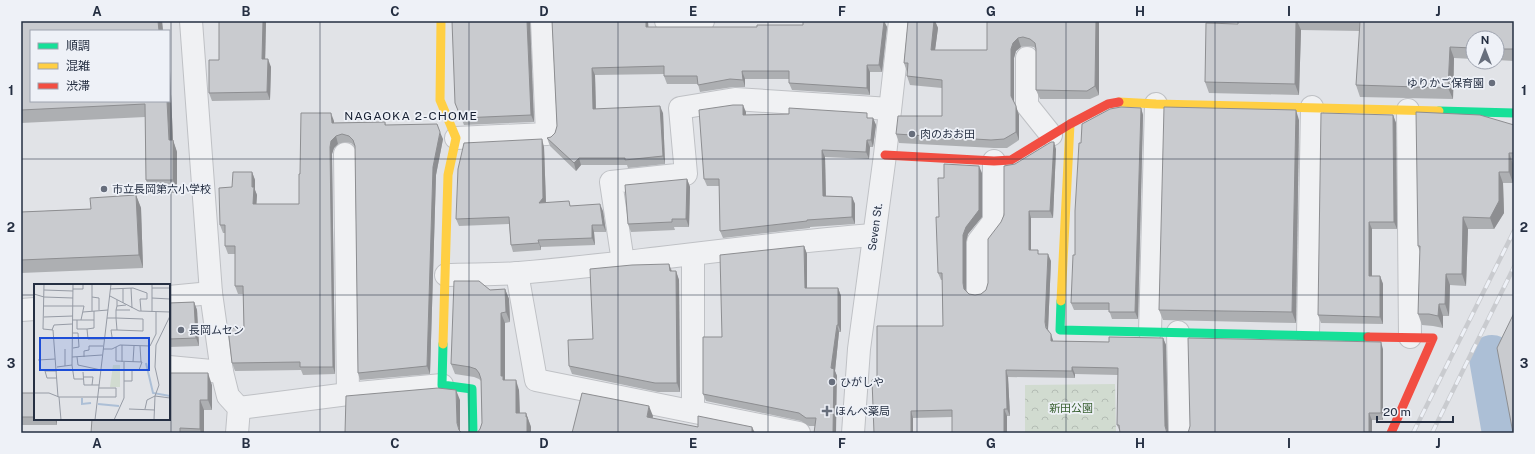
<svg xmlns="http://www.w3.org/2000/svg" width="1535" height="454" viewBox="0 0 1535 454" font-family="'Public Sans','Noto Sans JP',sans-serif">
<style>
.park{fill:url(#park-crowns)}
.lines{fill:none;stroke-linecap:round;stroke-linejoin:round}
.river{stroke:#acbfd6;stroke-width:46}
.street-casing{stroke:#bfc1c5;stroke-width:24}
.street{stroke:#f0f1f3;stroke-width:22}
.fast{stroke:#16e098;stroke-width:9}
.slow{stroke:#ffcf43;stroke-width:9}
.jam{stroke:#f24e42;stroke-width:9}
.rail-casing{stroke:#c9cbcf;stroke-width:4.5}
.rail{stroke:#eef1f7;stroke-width:3;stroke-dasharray:9;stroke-linecap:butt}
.wall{fill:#adafb2}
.shaded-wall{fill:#8d8e91}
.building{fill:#c9cbcf;stroke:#8d8e91}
.grid{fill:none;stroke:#252f42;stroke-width:1;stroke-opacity:0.55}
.poi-dot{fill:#676e7c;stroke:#eef1f7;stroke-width:1.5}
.labels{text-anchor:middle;stroke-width:3.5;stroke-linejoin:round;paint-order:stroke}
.poi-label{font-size:11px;fill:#252f42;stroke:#eef1f7;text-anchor:start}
.street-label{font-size:11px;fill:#252f42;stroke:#eef1f7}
.park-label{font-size:11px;fill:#396031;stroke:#eef1f7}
.neighbourhood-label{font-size:12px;letter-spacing:1px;fill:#182133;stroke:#eef1f7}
.inset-river{fill:none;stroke:#acbfd6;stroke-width:2}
.inset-road{fill:none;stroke:#969ba5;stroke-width:1}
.view{fill:#1d4ed8;fill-opacity:0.15;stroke:#1d4ed8;stroke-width:2}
.inset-edge{fill:none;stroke:#252f42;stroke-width:2}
.neatline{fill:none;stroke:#252f42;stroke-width:1.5}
.grid-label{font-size:13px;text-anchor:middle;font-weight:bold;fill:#252f42}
</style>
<defs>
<pattern id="park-crowns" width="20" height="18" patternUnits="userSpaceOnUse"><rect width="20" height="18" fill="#d1dbd0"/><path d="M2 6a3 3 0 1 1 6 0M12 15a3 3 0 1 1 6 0" fill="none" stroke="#b3bcb4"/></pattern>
</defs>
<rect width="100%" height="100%" fill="#e1e3e7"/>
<!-- park -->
<polygon class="park" points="1115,384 1116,433 1025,433 1025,385"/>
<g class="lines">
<!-- river -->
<polyline class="river" points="1492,358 1505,433"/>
<defs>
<g id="street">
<polyline points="191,21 211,293 222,372 228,396 239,408 237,433"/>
<polyline points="666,21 703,21"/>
<polyline points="1027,58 1027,105 1051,135"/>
<polyline points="1408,110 1410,337"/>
<polyline points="456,138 547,134 542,21"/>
<polyline points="345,154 348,394"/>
<polyline points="693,255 693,411"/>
<polyline points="623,262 611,182 686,174 680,108 735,99 890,109"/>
<polyline points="517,273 536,380 799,433"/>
<path d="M446,275C470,274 495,275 519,273C637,263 755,244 874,235"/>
<polyline points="978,290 978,242 994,221 994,161"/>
<polyline points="169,297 211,293"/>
<polyline points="21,310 35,309"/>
<polyline points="1150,332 1156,104"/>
<polyline points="1178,332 1180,433"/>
<polyline points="1308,335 1312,107"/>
<polyline points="169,367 222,372"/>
<polyline points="239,408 348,394 442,385"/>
<polyline points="853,433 859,349 885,155 900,21"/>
</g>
</defs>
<!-- street casing -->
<use href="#street" class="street-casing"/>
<!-- street -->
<use href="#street" class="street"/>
<!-- fast -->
<g class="fast">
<polyline points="1439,111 1514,113"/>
<polyline points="1061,301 1060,330 1368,337"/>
<polyline points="443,344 442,385 472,389 473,433"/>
</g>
<!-- slow -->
<g class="slow">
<polyline points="441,21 440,100 456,138 448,175 443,344"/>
<polyline points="1119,102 1156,104 1439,111"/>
<polyline points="1061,301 1070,124"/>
</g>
<!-- jam -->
<g class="jam">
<polyline points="885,155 994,161 1011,160 1070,124 1108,104 1119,102"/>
<polyline points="1368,337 1433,338 1391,433"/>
</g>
<defs>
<g id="rail">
<polyline points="1413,433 1514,231"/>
<polyline points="1432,433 1514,267"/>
</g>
</defs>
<!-- rail casing -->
<use href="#rail" class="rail-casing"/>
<!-- rail -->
<use href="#rail" class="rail"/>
</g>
<!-- wall -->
<g class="wall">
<polygon points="21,21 162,21 163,31 31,31 170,71 173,140 177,152 177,193 151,193 146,180 145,117 21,123"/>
<polygon points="219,21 266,21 265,59 271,67 270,100 212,101 209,93 219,60"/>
<polygon points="530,21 534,122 464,125 455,103"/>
<polygon points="552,21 649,27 757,27 803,25 803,21 884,21 887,27 882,72 870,72 870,95 792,90 789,83 789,79 745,79 745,87 733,87 700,92 698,84 667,84 664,76 664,74 595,75 596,109 663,113 665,164 628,168 627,165 581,165 576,171 550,146 547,138 551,137 555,133 557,126"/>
<polygon points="908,21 935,21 938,28 935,50 987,50 987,21 1099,21 1099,95 1090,99 1040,99 1036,90 1036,50 1034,47 1027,46 1021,47 1016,51 1014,58 1014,103 1019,115 1019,140 1007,148 994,148 899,143 896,134 942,116 942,88 910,85 907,76 907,72 904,63"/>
<polygon points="1238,21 1514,21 1514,61 1497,60 1497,38 1473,38 1473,59 1454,58 1453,99 1360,97 1356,85 1360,31 1301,30 1299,95 1209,93 1205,82 1238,24"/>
<polygon points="1141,108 1143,115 1138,319 1112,319 1109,310 1074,310 1071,303 1075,255 1081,143"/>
<polygon points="746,112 746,115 873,118 876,125 873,147 870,147 869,159 825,157 826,196 852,197 855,204 855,224 810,227 810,228 723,238 720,231 719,186 707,186 704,179"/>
<polygon points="1393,115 1396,123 1397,229 1372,229 1372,276 1380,276 1383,284 1383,324 1321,323 1318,315"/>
<polygon points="1299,120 1296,323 1163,320 1159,310"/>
<polygon points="334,121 334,123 385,122 386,125 443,139 436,175 430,374 360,380 358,373 355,147 351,143 345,142 338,144 334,148 332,154 335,374 303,375 301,370 235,371 232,363 244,328 243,294 238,294 235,286 235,254 228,254 225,246 225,233 223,233 220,225 232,187 252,172 255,180 255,190 257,195 256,204 299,204 300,174"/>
<polygon points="1514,125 1514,164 1513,164 1513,183 1503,183 1504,213 1494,229 1468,229 1466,286 1450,285 1449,316 1443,316 1443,328 1433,326 1422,325 1418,314 1420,252 1418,246"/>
<polygon points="544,147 546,202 571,206 603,211 606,232 594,232 595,245 541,247 541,250 513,252 511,245 509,224 459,226 456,219"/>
<polygon points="1056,149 1053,218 1031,218 1031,250 1039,254 1051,261 1048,330 1053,341 1109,342 1163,338 1166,345 1168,433 1120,432 1117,425 1118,375 1075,374 1075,378 1008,377 1010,416 1007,416 1007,433 952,433 952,417 913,418 877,380 943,326 942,280 941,280 938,273 939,217 944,178 982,173 982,217 968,234 966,242 966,290 969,294 975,295 981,294 986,290 988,283 1015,164"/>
<polygon points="687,179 690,187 689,227 674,227 675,230 631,232 628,224"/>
<polygon points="136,195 141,208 143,268 21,273 21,212 91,209"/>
<polygon points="804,246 807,254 807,288 838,288 841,296 841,332 839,332 835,371 837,376 815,426 809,426 801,421 706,401 703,394 722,337"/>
<polygon points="669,264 672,271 676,271 679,280 680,392 658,392 572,374 569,366 593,339"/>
<polygon points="505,289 509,299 510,322 505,323 505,380 519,390 520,413 526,413 531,427 531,433 480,429 482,423 481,381 479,379 474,377 455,374 451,364 490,290"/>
<polygon points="194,302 197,310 199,346 169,347 169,303"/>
<polygon points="1383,349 1383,420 1372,420 1372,433 1188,433"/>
<polygon points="212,385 212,410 204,410 204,433 91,433"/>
<polygon points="21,393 35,393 35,419 57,419 57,425 22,425 21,423"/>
</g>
<!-- shaded-wall -->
<g class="shaded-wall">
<polygon points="158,21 162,21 163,31 159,31"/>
<polygon points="263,21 266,21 265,67 262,59"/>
<polygon points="527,21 530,21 534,122 531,115"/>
<polygon points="646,21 648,21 649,34 646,27"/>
<polygon points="884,21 887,27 882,72 879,65"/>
<polygon points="934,21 935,21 938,28 934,58 931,50"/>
<polygon points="1096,21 1099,21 1099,95 1095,86"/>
<polygon points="1296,21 1297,21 1301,30 1299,95 1295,84"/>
<polygon points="1018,38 1021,47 1016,51 1014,58 1014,105 1011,96 1011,49 1013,43"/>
<polygon points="1450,47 1454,58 1453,99 1448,88"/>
<polygon points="268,59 271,67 270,100 267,92"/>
<polygon points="867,65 870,72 870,95 867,88"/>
<polygon points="169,68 170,71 173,140 177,152 177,193 173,180 169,140 167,101 169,101"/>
<polygon points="592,68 595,75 596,116 593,109"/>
<polygon points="742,71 745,79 745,87 743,80"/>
<polygon points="743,105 746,112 746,122 743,115"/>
<polygon points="660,106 663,113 665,164 663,156"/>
<polygon points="1016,106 1019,115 1019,140 1016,132"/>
<polygon points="1141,108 1143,115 1138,319 1135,312"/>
<polygon points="1296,110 1299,120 1296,323 1292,312"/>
<polygon points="331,113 334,121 334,130 332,123"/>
<polygon points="1393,115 1396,123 1397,229 1394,222"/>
<polygon points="873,118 876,125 873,147 871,140"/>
<polygon points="440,132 443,139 436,175 430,374 427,366 433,167"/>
<polygon points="336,136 338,144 334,148 332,154 335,374 333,367 330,147 331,141"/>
<polygon points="542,139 544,147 546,205 539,203"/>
<polygon points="867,140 870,147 869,159 866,152"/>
<polygon points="1054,142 1056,149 1053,218 1050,211"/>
<polygon points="822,150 825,157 826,203 823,196"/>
<polygon points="1509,153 1513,164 1513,183 1509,172"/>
<polygon points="579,158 581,165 576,171 574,163"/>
<polygon points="979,166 982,173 982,217 968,234 966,242 966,290 964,289 963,283 963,235"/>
<polygon points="252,172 255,180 255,190 257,195 256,212 253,204"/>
<polygon points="1499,172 1503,183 1504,213 1494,229 1490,218"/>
<polygon points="687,179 690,187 689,227 686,219"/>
<polygon points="136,195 141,208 143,268 139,255"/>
<polygon points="852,197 855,204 855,224 852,217"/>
<polygon points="600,204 603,211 606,232 603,225"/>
<polygon points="1029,211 1031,218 1031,257 1029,250"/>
<polygon points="1463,217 1468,229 1466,286 1462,274"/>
<polygon points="1369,222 1372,229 1372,284 1369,276"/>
<polygon points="592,225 594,232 595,245 592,238"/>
<polygon points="538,240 541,247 541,250 539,243"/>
<polygon points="804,246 807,254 807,295 805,288"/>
<polygon points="1048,254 1051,261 1048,329 1049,335 1045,322"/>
<polygon points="669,264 672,273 670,271"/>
<polygon points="676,271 679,280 680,392 677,383"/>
<polygon points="1446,274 1450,285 1449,316 1445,304"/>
<polygon points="1380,276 1383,284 1383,324 1380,317"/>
<polygon points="838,288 841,296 841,332 838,325"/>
<polygon points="505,289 509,299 510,322 506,312"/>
<polygon points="194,302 197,310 199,346 196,338"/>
<polygon points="1439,304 1443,316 1443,328 1438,316"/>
<polygon points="501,313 505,323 505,382 506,386 501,376"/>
<polygon points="837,325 839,332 835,371 837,376 836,433 833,433 831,368"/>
<polygon points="1051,334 1053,340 1053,348 1051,341"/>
<polygon points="1163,338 1166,345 1168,433 1165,426"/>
<polygon points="1381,342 1383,349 1383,420 1381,413"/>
<polygon points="1072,367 1075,374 1075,378 1072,371"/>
<polygon points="1006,370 1008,377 1010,416 1007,409"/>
<polygon points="208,373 212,385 212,410 208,400"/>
<polygon points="516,380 519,390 520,423 516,413"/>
<polygon points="456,390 460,400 460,433 457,423"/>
<polygon points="200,400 204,410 204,433 201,433 200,429"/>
<polygon points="649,406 653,416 651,427 647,417"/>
<polygon points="1004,409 1007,416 1007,433 1004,433"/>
<polygon points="911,411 913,418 913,433 911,433"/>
<polygon points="526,413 531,427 531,433 527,433"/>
<polygon points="1369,413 1372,420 1372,433 1370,433 1369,432"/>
<polygon points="55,419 57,419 57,425"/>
<polygon points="752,427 755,433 752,433"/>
</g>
<!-- building -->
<g class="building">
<polygon points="21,21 158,21 159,31 31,31 31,101 167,101 169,140 173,140 173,180 146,180 145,104 21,110"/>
<polygon points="219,21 263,21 262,59 268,59 267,92 209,93 209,60 219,60"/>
<polygon points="452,21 527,21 531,115 461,118 455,103"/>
<polygon points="552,21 646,21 646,27 757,27 757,25 803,25 803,21 884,21 879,65 867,65 867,88 789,83 789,71 742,71 743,80 730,79 698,85 697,76 664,76 664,66 592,68 593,109 660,106 663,156 625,160 625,158 579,158 574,163 547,138 551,137 555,133 557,126"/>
<polygon points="908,21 934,21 931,50 987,50 987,21 1096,21 1095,86 1087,91 1036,90 1036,49 1035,43 1030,39 1023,37 1018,38 1013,43 1011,49 1011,96 1016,106 1016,132 1004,139 991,140 896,134 898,116 942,116 942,80 907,76 908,63 904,63"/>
<polygon points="1238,21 1296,21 1295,84 1205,82 1206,23 1238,24"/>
<polygon points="1360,21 1514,21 1514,49 1497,49 1497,38 1473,38 1473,48 1450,47 1448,88 1356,85"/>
<polygon points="733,105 743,105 743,115 789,114 789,108 867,113 867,118 873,118 871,140 867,140 866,152 822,150 823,196 852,197 852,217 807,220 807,221 720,231 719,179 704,179 699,110"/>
<polygon points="1121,107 1141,108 1135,312 1109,312 1109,303 1071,303 1073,255 1075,255 1075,211 1079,143 1081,143 1082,124 1110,109"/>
<polygon points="1164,107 1296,110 1292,312 1159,310"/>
<polygon points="1416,112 1480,115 1514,125 1514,153 1509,153 1509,172 1499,172 1499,201 1490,218 1463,217 1462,274 1446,274 1445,304 1439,304 1438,316 1429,314 1418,314 1420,246 1418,246"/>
<polygon points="301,113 331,113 332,123 385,122 385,125 437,124 440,132 433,167 427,366 358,373 355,146 353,140 349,136 342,134 336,136 331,141 330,147 333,367 300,367 300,362 232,363 228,328 244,328 243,286 235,286 235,246 225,246 225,225 220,225 219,188 232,187 233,172 252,172 252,187 254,187 253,204 299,204 299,174 300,174"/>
<polygon points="1321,113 1393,115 1394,222 1369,222 1369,276 1380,276 1380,317 1318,315"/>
<polygon points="542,139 543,198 539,203 569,201 570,206 600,204 603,225 592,225 592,238 538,240 539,243 511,245 509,217 456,219 458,169 464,143"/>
<polygon points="1051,142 1054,142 1050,211 1029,211 1029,250 1038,250 1038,254 1048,254 1045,322 1046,328 1051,334 1051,341 1109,342 1109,337 1163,338 1165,426 1167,433 1120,433 1119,425 1117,425 1118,368 1072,367 1072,371 1006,370 1007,409 1004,409 1004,433 952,433 952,410 911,411 911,433 874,433 872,380 877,380 877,326 943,326 942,273 938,273 936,217 939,217 938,178 944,178 944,164 979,166 979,210 966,227 963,235 963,283 964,289 969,294 975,295 981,294 986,290 988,283 988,239 1001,222 1004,215 1004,166 1015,164"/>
<polygon points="687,179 686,219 672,219 672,222 628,224 625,185"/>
<polygon points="136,195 139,255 21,260 21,212 91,209 90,198"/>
<polygon points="804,246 805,288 838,288 838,325 837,325 831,368 834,369 833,433 814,433 816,418 806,418 799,413 703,394 703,337 722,337 720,255"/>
<polygon points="669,264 670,271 676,271 677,383 655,383 569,366 568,340 593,339 590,269 632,265"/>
<polygon points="454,281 479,281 490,290 505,289 506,312 501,313 501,376 503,376 503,380 516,380 516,413 526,413 526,417 527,417 527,433 477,433 480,429 482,423 481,379 479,373 476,369 470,367 451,364"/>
<polygon points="194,302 196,338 169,339 169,303"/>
<polygon points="1514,313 1514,433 1513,433 1497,348"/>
<polygon points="1188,338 1381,342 1381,413 1369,413 1369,432 1364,432 1364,433 1188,433 1190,426"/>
<polygon points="169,373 208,373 208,400 200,400 200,429 180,428 180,433 91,433 92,419 169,419"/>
<polygon points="438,388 456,390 457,423 459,430 462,433 345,433 346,396"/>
<rect x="21" y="393" width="14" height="24"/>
<polygon points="582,393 649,406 647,417 698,427 698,416 752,427 752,433 572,433"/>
</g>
<!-- grid -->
<path class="grid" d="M171,21V433M320,21V433M469,21V433M618,21V433M768,21V433M917,21V433M1066,21V433M1215,21V433M1364,21V433M21,159H1514M21,295H35M169,295H1514"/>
<!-- markers -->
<g class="poi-dot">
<circle cx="1492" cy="83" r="4"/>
<circle cx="912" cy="134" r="4"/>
<circle cx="104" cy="189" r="4"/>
<circle cx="181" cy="330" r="4"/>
<circle cx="832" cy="382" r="4"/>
<path d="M825 405h4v4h4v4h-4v4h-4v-4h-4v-4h4z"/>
</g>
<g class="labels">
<!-- poi labels -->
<g class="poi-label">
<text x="1484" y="87" text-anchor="end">ゆりかご保育園</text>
<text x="920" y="138">肉のおお田</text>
<text x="112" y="193">市立長岡第六小学校</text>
<text x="189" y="334">長岡ムセン</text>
<text x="840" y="386">ひがしや</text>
<text x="835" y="415">ほんべ薬局</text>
</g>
<!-- street labels -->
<g class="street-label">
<text transform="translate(875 227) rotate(-82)" y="4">Seven St.</text>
</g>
<!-- park labels -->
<g class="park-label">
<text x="1071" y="412">新田公園</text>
</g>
<!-- neighbourhood labels -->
<g class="neighbourhood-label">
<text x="411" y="120">NAGAOKA 2-CHOME</text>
</g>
</g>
<!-- overview -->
<g transform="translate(34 284)">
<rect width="136" height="136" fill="#e1e3e7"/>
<path d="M79,81H86V103H76Z" fill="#d1dbd0"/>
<path class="inset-river" d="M112,79L119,109L136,112M48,114V120L57,119M64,120L85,122"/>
<path class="inset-road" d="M10,0L9,45L19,46L24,113M39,0L38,81L40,95H49M97,4L98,24M118,4H136M39,5H49V0M76,5L99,4L113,9V15H106L107,27M89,5V19M10,6L39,7M0,10L10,13L39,14M76,12L105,27L136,28M58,13L65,14V26M118,14L136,15M83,16V22L92,21M10,22H50L47,36M83,22L82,26H96M58,27V0M60,27V44L53,45L54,55H70M49,28L74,26M118,28V0M10,33L39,32M73,34H82V26M82,34L109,35V47L83,46ZM38,36H60M43,36V45H53M18,46L20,41L38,40M38,49H44L45,63L39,64M78,53L77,46H83M106,62L107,78M82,63V77L108,78L105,86H95M31,65V82M69,65H78L86,61L116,62L122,50V28M38,73L68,71M43,73L44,81L67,86M50,73V67L55,66V62H69M4,76L21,75M88,78V61M99,78L100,62M23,83L38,81M49,88L50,101H65M49,93H59L58,101M23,94H13L11,87H23M90,97H98V86M0,109H15L25,113H63M121,112L136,114M25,113L27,136M63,113H82V104H65M95,125L121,126M111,125L113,116L121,112L125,101L121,83L122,61L136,32M61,136L77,0M80,136L90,114V78M120,136L121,112"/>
<path class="view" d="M6,54H115V86H6Z"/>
<rect width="136" height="136" class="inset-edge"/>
</g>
<!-- border -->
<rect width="1535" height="454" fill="none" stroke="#eef1f7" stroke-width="44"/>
<!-- legend -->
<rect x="30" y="30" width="140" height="72" fill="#eef1f7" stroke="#9ea3af"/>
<rect x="38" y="43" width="20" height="6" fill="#16e098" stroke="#9ea3af"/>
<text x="66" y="50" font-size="12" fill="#252f42">順調</text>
<rect x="38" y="63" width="20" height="6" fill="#ffcf43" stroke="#9ea3af"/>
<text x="66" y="70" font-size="12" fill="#252f42">混雑</text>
<rect x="38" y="83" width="20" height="6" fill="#f24e42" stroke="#9ea3af"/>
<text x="66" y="90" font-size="12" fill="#252f42">渋滞</text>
<!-- north arrow -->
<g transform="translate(1485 50)"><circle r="19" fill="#eef1f7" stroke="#9ea3af"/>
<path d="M0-3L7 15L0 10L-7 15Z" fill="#676e7c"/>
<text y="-6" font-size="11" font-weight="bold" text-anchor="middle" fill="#252f42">N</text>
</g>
<!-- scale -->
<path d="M1377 416v6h76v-6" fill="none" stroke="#252f42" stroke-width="2"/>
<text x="1383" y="416" font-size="12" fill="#252f42" stroke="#eef1f7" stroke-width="3" paint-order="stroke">20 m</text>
<rect x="22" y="22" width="1491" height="410" class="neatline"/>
<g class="grid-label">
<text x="97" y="16">A</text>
<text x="246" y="16">B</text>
<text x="395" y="16">C</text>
<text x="544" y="16">D</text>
<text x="693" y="16">E</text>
<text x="842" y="16">F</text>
<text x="991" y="16">G</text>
<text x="1140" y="16">H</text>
<text x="1289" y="16">I</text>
<text x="1438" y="16">J</text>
<text x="11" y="95">1</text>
<text x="1524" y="95">1</text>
<text x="11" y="232">2</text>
<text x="1524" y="232">2</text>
<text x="11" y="368">3</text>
<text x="1524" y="368">3</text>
<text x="97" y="448">A</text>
<text x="246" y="448">B</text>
<text x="395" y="448">C</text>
<text x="544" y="448">D</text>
<text x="693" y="448">E</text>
<text x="842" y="448">F</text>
<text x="991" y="448">G</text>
<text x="1140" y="448">H</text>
<text x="1289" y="448">I</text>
<text x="1438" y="448">J</text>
</g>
</svg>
